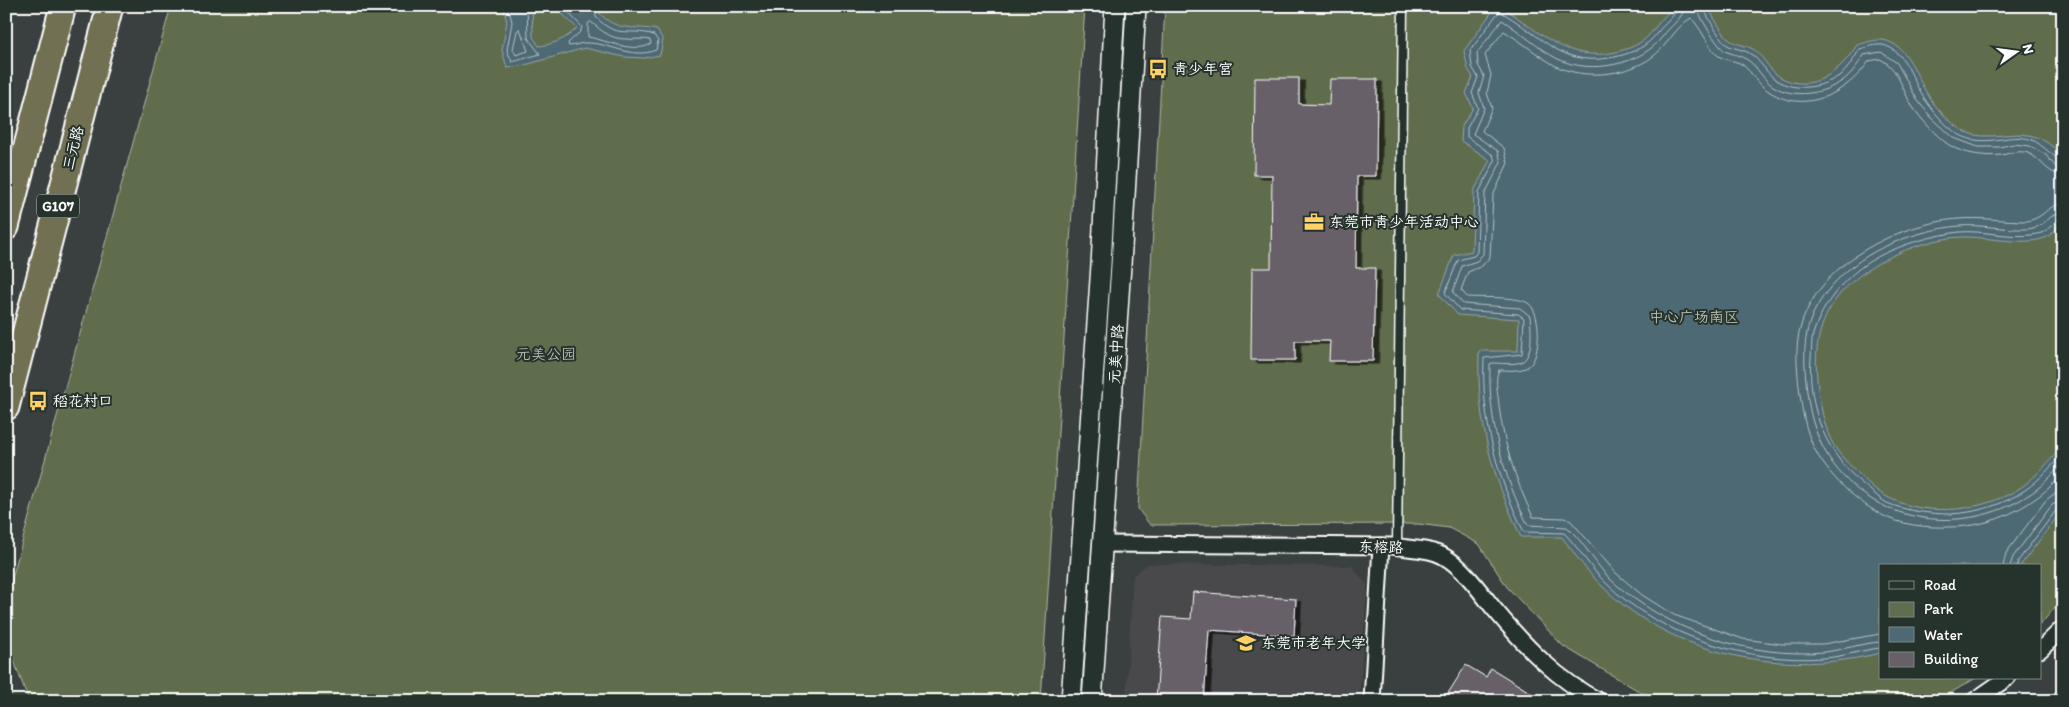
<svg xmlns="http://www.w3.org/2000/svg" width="2069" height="707" viewBox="0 0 2069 707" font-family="Itim,'LXGW WenKai TC',sans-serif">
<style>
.built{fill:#484a4c}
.green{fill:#606d4e;stroke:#b0b6a6}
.water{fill:#4e6973;stroke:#95a5ab}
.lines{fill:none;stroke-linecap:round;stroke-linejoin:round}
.shore{stroke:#b8c3c7;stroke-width:1}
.building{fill:#676069;stroke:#fff;filter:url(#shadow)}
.service-casing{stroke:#fff;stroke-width:11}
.minor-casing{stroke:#fff;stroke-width:19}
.tertiary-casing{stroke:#fff;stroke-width:22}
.trunk-casing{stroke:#fff;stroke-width:29}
.service{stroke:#26332d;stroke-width:8}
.minor{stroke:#26332d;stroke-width:15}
.tertiary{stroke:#26332d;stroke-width:19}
.trunk{stroke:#716f52;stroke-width:25}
.labels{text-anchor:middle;stroke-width:4;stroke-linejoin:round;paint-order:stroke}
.shield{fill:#26332d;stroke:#bec2c0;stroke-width:1}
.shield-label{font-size:14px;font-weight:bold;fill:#fff}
.poi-label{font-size:15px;fill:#fff;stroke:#26332d;text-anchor:start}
.street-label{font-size:15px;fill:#fff;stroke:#26332d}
.park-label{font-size:15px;fill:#b7bdaf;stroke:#26332d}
</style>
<defs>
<filter id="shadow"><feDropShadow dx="5.5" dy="3" stdDeviation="0" flood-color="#0009"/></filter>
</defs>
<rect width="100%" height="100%" fill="#3a403f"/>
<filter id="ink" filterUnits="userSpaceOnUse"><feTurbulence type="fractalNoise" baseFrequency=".02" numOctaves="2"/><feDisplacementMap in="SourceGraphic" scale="10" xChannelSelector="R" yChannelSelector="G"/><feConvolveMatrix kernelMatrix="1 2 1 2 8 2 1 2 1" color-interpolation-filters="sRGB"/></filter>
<g filter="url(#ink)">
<!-- built -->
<polygon class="built" points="1148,564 1352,566 1367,585 1359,701 1126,701 1133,575"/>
<!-- green -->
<g class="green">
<polygon points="171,6 1085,6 1041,701 29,701 6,640 6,600"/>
<polygon points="1165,6 2063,6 2063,598 2040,625 2040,566 1880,566 1880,678 1976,678 1937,701 1663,701 1642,693 1563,646 1507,587 1479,544 1449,528 1418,524 1150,525 1138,509"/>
</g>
<!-- water -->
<g class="water">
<path d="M503,6H532L533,37L539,46C555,44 566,39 577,28L554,6H600V14C619,33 634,25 657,30L663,40L660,55L644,58L624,57L585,48L525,65L507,68L502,50L507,22Z"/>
<path d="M1679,6H1707C1712,14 1724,37 1731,41C1737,45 1747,45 1753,49C1764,56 1768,70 1780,77C1812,95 1841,71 1857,45C1865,43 1875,39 1883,40C1909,45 1916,77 1928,95C1935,107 1947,120 1959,128C1988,149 2021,119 2053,147C2056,149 2062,156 2063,159C2066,167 2063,209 2063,220C2059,225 2053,234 2047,237C2026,247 1984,236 1961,237C1916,239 1848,270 1828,312C1815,337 1815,361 1818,389C1820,403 1823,419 1828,433C1833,448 1845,461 1857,472C1866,481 1877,492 1889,498C1929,518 1987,511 2023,486C2038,475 2050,460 2063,446V509L2020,566H1880V653C1786,677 1674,657 1603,587C1587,572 1575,554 1562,537H1521C1491,471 1477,426 1479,351H1518L1519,319L1458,315L1439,294L1454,255L1472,251L1474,191L1490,160L1461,141L1462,126L1473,108L1466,93L1473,77L1468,69L1464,51L1494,9L1504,8C1540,33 1569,63 1616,52C1624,50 1634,47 1641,42C1656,32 1661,13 1679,6Z"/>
</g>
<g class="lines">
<!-- shore -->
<g class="shore">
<polyline points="508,6 512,22 507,50 512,62 540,54 528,38 527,6"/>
<path d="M562,6L582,27L580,32L568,43L569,46C574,46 580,43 585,43C610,42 631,60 656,50L658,41L654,35C628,27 617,40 596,17L595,6"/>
<path d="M1678,6C1677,15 1663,25 1657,33C1648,46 1634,52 1619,56C1562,70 1545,37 1501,12L1497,14L1470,51L1472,67L1478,77L1472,93L1478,108L1467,128V137L1493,155L1495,161L1479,192L1477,252L1474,256L1458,260L1445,293L1460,310L1518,314L1524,318L1522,354L1484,358C1481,419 1497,477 1524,532L1564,533C1579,548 1590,568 1606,583C1659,636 1750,664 1824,658C1843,657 1861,650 1880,648"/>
<path d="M1685,6C1684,18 1669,27 1663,36C1642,65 1590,75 1558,59C1538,49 1521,32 1502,20L1477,53L1478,65L1484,76L1479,93L1484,108L1473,134L1498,151L1501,162L1485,194L1483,254L1477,261L1462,266L1453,292L1463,304L1520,308L1530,316C1531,327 1534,357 1521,362C1513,365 1501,363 1492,363L1490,364C1488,420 1503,476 1528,525L1567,527C1584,542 1595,564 1611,580C1666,630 1750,659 1824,652C1843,650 1862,643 1880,642"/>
<path d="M1697,6C1697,14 1718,47 1725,51C1731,54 1740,55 1746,59C1757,65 1762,79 1773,86C1794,99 1823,94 1842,81C1852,74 1858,64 1864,55L1881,52L1897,63L1918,101L1931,117L1954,138L1978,147H1999L2014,144L2030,146L2046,155L2055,166L2063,168"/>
<path d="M1703,6C1704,12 1722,42 1727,45C1734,49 1743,49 1749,53C1760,59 1766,73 1776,80C1795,92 1821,88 1839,76C1849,69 1854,58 1860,49C1867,47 1876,44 1883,45C1907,51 1912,81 1924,98C1932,110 1945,126 1958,134C1986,150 2009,131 2032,140C2043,144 2055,160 2063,161"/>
<path d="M591,22C602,31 610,39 626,39C634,40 642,38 650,40L651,44C634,54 606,40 588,37V24Z"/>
<polygon points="520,29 528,51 516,55 513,49 517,31"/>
<path d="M2063,204C2046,205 2045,218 2027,221C2004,221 1981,217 1958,219C1896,224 1817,264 1800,329C1795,347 1797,368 1799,386C1801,404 1804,424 1811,441C1822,470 1853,499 1880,514C1899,525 1928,528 1950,527C1994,527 2034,506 2063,474"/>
<path d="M2063,212C2049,212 2048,227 2027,229C2004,230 1981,224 1959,226C1936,228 1907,236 1886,246C1852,261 1815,294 1807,332C1803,352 1805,372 1807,392C1810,418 1818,444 1834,465C1879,526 1965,535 2027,496C2041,488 2052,475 2063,463"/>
<path d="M2063,218C2054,219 2052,227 2045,231C2042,234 2035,234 2031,235C2007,238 1983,230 1959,232C1937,235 1910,242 1890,251C1855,265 1826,296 1814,331C1811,339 1812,349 1811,357C1807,409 1827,458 1869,489C1875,494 1881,500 1887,503C1906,511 1930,514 1950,514C1975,513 2004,505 2025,490C2040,480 2051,466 2063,454"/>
<polyline points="2003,566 2006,553 2046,500 2054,494 2063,493"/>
<polyline points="2010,566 2013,557 2052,505 2063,500"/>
<polyline points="2017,566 2018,561 2057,509 2063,507"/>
<path d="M1880,634L1823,644H1782L1743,639L1674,615L1642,595L1616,573L1571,521L1564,518L1533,517C1515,479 1502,440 1498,397C1497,389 1495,378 1499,370C1508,370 1520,372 1529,366C1541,357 1542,312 1528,303C1517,296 1482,298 1467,297L1461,290L1468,272L1482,266L1490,257L1493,196L1508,163L1504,148L1482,131L1492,108L1487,93L1491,75L1485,55L1504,31C1521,41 1537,55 1554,65C1581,80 1626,76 1651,58C1667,47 1675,27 1691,18C1701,28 1706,42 1715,53C1722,61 1734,59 1743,65C1753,73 1758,85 1770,92C1806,115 1848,92 1869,61L1880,59C1899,68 1902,90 1912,106C1922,120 1935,135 1949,145C1963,154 1985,157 2002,155C2011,153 2019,150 2028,153C2042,159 2047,175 2063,175"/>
</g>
</g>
<!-- building -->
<g class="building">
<polygon points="1255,78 1299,78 1299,104 1329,105 1330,79 1377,79 1376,176 1357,176 1356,268 1375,268 1373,361 1329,361 1330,341 1295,341 1295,360 1251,360 1252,268 1271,268 1272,175 1254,175"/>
<polygon points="1193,592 1296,599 1294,636 1209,630 1204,701 1156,701 1162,617 1191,619"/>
<polygon points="1466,665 1486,677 1491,668 1544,701 1443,701"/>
</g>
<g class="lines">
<defs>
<polyline id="service" points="1397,547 1403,6"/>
<g id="minor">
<path d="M1103,544L1392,546C1409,549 1430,548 1445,557C1465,569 1480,592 1495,610C1525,646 1557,680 1599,701"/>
<polyline points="2040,650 2063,628"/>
<polyline points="1372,701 1381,546"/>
<polyline points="1974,701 2007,678"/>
</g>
<g id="tertiary">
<polyline points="1071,701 1101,265 1115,6"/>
<polyline points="1092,701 1121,265 1136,6"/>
</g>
<g id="trunk">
<polyline points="6,227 63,6"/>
<polyline points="6,407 110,6"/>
</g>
</defs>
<!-- service casing -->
<use href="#service" class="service-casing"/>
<!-- minor casing -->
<use href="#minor" class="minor-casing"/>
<!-- tertiary casing -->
<use href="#tertiary" class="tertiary-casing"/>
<!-- trunk casing -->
<use href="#trunk" class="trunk-casing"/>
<!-- service -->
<use href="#service" class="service"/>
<!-- minor -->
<use href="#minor" class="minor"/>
<!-- tertiary -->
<use href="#tertiary" class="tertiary"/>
<!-- trunk -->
<use href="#trunk" class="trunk"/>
</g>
</g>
<!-- icons -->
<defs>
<symbol id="bus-bare" viewBox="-9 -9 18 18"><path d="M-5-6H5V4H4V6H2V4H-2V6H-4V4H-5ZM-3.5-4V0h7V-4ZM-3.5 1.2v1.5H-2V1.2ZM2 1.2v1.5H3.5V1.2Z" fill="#ffd166" stroke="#26332d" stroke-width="2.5" paint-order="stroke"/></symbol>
<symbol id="office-bare" viewBox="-9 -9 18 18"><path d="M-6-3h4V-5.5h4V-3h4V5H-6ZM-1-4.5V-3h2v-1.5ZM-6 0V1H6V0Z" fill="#ffd166" stroke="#26332d" stroke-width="2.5" paint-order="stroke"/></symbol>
<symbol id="school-bare" viewBox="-9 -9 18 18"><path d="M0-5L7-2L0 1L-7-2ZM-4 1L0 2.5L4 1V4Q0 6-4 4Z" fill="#ffd166" stroke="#26332d" stroke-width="2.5" paint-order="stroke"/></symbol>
</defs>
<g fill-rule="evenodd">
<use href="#bus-bare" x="1144" y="55" width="28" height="28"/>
<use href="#office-bare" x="1300" y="208" width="28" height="28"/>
<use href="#bus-bare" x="24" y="387" width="28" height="28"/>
<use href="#school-bare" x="1232" y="629" width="28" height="28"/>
</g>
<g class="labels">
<!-- shield labels -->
<rect class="shield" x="37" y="194.5" width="42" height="23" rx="4"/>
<g class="shield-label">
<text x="58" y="211">G107</text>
</g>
<!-- poi labels -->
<g class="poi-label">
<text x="1173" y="74">青少年宫</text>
<text x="1329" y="227">东莞市青少年活动中心</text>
<text x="53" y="406">稻花村口</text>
<text x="1261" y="648">东莞市老年大学</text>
</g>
<!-- street labels -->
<g class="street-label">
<text transform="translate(73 148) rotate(-76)" y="5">三元路</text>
<text transform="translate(1116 354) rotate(-86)" y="5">元美中路</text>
<text transform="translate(1381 547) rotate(2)" y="5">东榕路</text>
</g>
<!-- park labels -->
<g class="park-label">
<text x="1694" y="322">中心广场南区</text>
<text x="546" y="359">元美公园</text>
</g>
</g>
<!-- margin -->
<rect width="2069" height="707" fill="none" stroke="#26332d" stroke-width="25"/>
<rect x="12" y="12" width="2044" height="682" fill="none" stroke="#fff" stroke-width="2" filter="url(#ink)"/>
<!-- legend -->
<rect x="1879" y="564" width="162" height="115" fill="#26332d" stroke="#7d8581"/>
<rect x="1889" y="581" width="25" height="8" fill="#26332d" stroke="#7d8581"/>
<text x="1924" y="590" font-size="15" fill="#ffffff">Road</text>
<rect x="1889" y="602" width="25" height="15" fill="#606d4e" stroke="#7d8581"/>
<text x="1924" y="614" font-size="15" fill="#ffffff">Park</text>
<rect x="1889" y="627" width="25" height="15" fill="#4e6973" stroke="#7d8581"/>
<text x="1924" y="640" font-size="15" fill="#ffffff">Water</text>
<rect x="1889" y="652" width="25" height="15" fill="#676069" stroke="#7d8581"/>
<text x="1924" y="664" font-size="15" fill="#ffffff">Building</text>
<!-- north arrow -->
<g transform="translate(2016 52) rotate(76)" stroke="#26332d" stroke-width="4" paint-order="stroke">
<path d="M0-4L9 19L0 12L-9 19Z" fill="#ffffff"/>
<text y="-8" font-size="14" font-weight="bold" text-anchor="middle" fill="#ffffff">N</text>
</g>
</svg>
